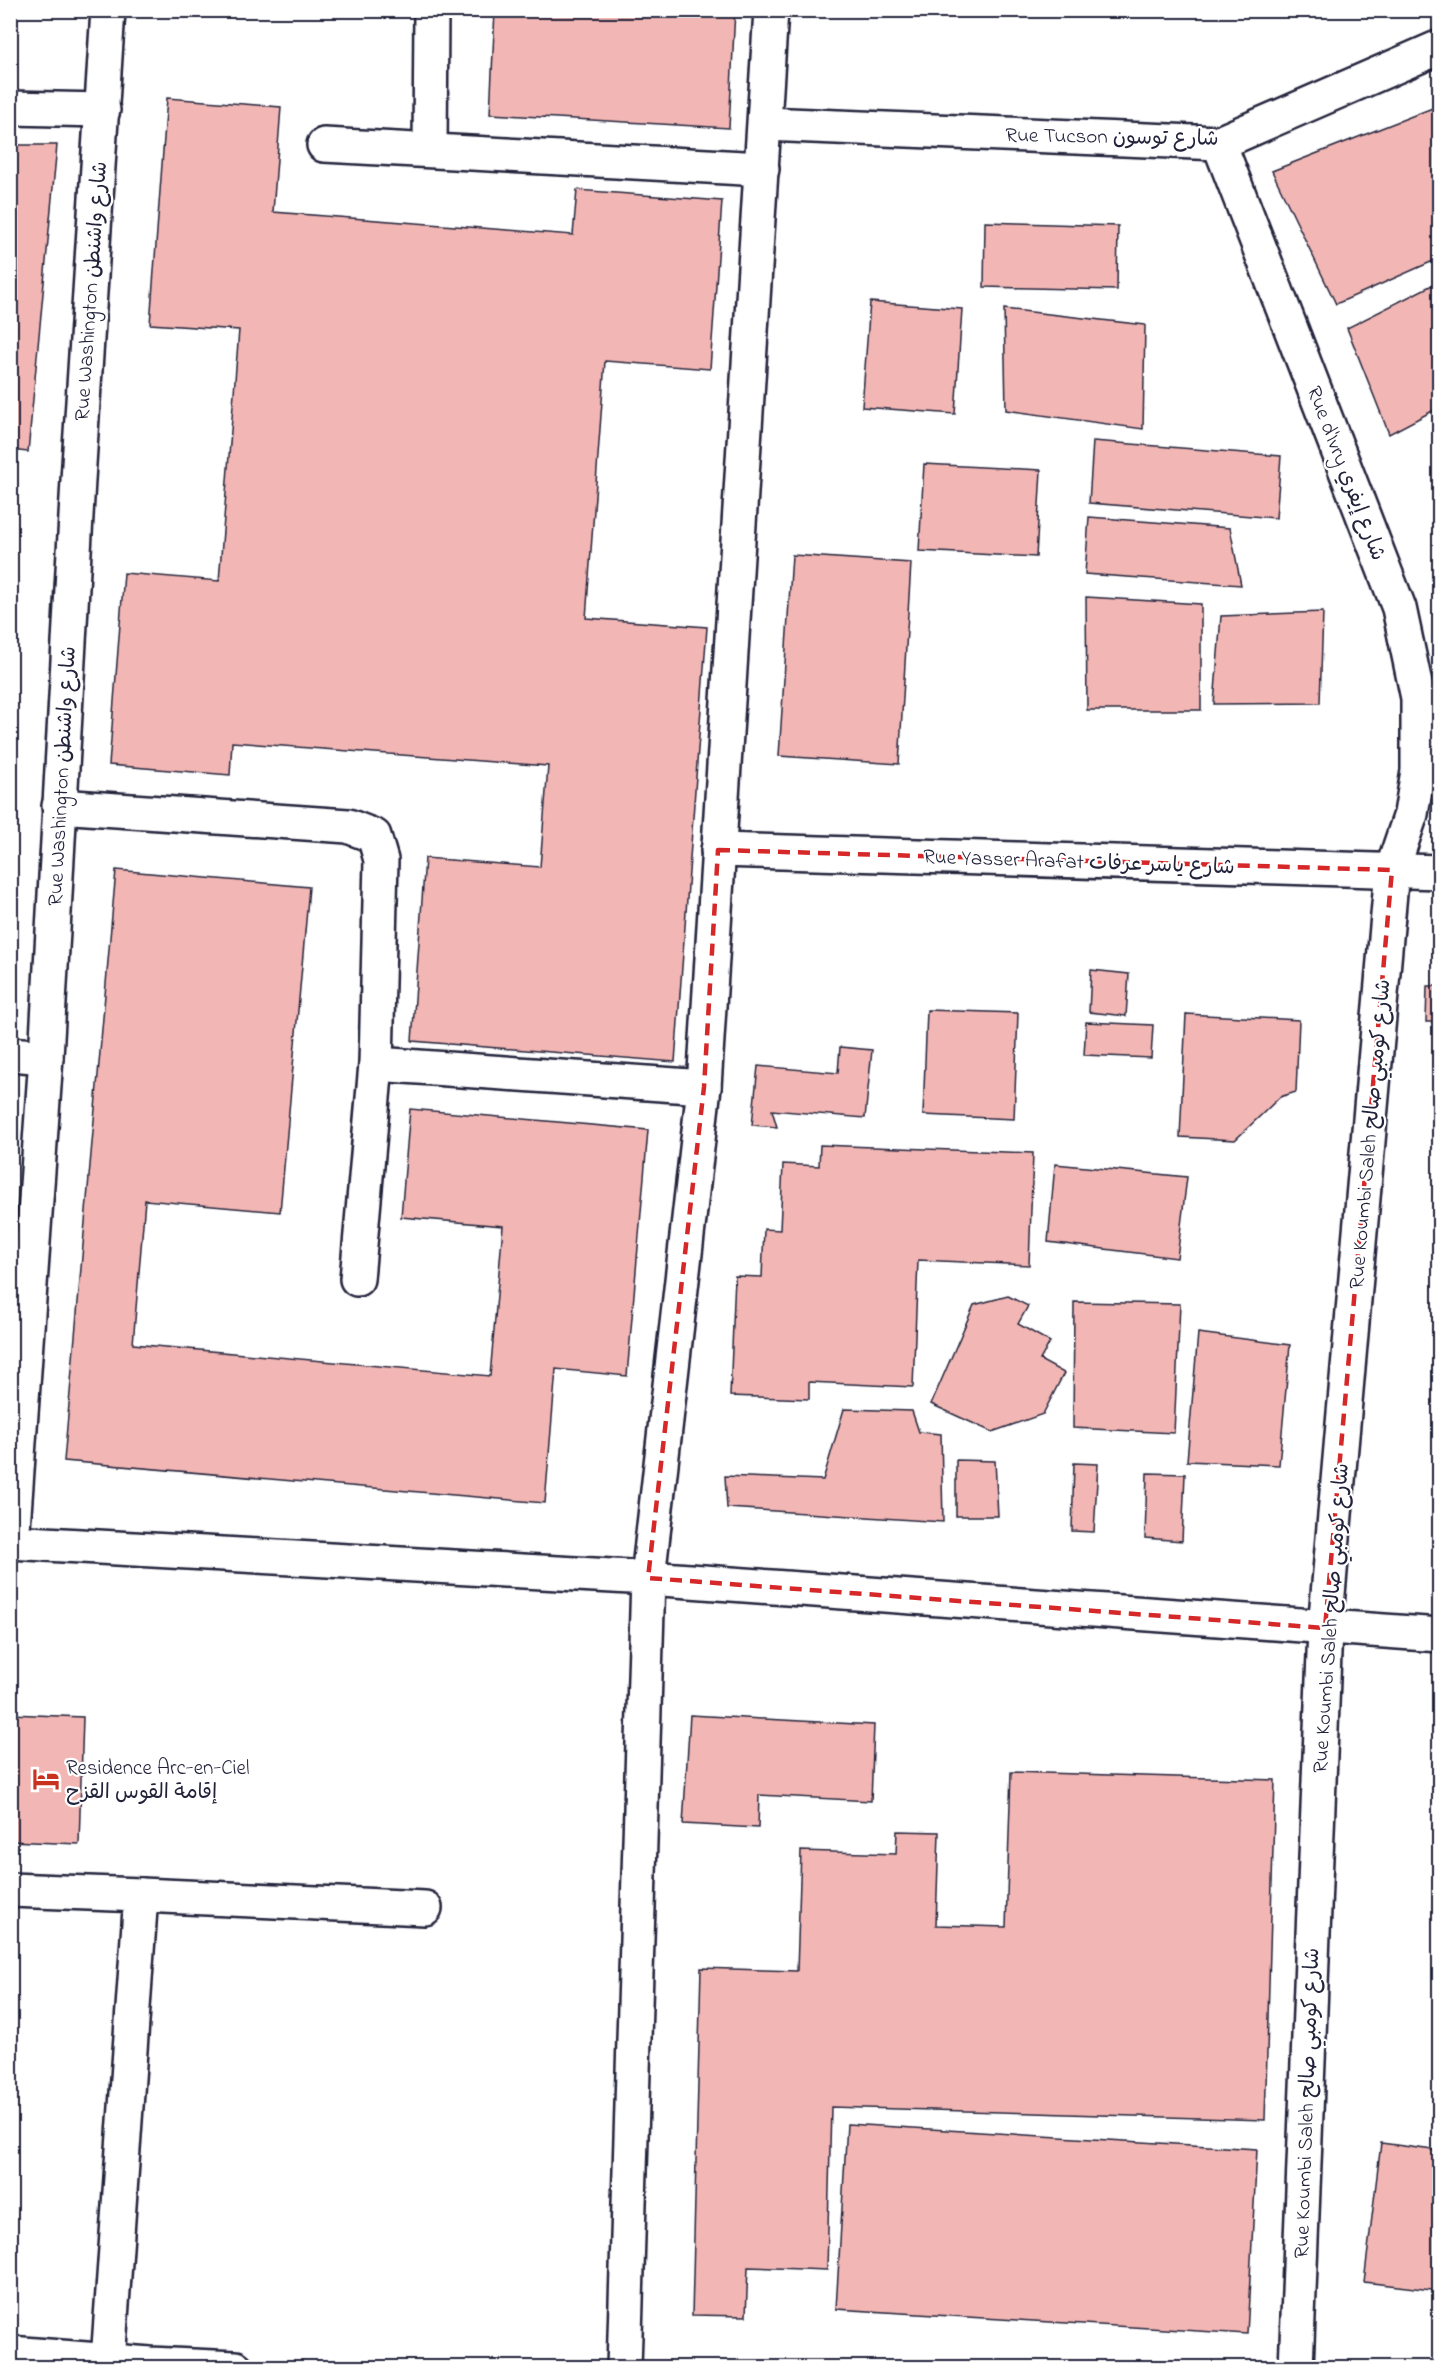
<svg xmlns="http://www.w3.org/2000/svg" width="1450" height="2378" viewBox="0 0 1450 2378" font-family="'Indie Flower','Playpen Sans Arabic',sans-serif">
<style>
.building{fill:#f2b7b4;stroke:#22223b;stroke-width:1.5}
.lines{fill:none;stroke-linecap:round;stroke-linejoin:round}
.minor-casing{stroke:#22223b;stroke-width:38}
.minor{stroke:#fff;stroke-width:33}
.marked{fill:none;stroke:#d62828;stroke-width:4.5;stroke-dasharray:12 8;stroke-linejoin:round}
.labels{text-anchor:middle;stroke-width:4.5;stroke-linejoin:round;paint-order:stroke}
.street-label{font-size:21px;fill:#22223b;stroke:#fff}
.poi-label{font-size:21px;fill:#22223b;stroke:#fff;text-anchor:start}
</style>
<rect width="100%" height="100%" fill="#fff"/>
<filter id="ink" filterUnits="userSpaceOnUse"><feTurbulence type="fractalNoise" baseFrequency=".0167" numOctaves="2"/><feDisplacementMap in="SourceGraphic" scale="12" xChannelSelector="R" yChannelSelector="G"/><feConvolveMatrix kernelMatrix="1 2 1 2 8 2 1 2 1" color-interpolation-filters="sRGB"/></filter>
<g filter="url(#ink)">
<!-- building -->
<g class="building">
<polygon points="495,10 735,10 729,128 490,114"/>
<polygon points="167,98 281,107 273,212 573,235 577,190 722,201 710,369 605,361 586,618 707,627 675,1062 412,1041 425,858 540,867 548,766 232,742 230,775 109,765 124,573 219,581 239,330 150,324"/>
<polygon points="1435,107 1440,122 1440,258 1336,304 1272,171"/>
<polygon points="10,145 57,145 28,452 10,450"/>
<polygon points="985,222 1118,226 1117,290 984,287"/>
<polygon points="1440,281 1440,407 1389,434 1347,328"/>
<polygon points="870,302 962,309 955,414 862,407"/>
<polygon points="1004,309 1145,325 1143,429 1006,410"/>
<polygon points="1093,441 1281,456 1276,518 1089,503"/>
<polygon points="924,464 1041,470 1036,557 919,551"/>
<polygon points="1089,517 1230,528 1241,585 1085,574"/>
<polygon points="792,555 911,563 899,764 779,756"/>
<polygon points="1086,597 1201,604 1201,710 1087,710"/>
<polygon points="1323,612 1320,703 1214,704 1221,616"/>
<polygon points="116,870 309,887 280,1212 145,1200 133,1344 490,1376 503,1226 401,1217 410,1109 648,1130 627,1376 556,1369 545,1503 64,1461"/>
<polygon points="1091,970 1129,974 1126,1016 1089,1012"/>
<polygon points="1427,986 1440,986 1440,1022 1426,1022"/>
<polygon points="927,1010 1018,1013 1014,1119 923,1115"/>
<polygon points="1186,1014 1299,1020 1296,1092 1280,1097 1235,1140 1180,1137"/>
<polygon points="1086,1022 1153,1025 1151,1058 1084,1055"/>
<polygon points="840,1047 872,1050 865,1118 772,1110 777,1127 752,1125 758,1066 838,1073"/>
<polygon points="820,1145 1033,1153 1029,1265 918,1260 913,1387 809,1382 809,1399 730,1396 735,1276 762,1277 764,1229 780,1230 783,1164 819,1166"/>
<polygon points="1055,1164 1187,1177 1177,1258 1048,1242"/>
<polygon points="1008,1296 1028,1306 1018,1324 1050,1342 1040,1360 1064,1373 1043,1414 992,1432 931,1404 974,1305"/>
<polygon points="1074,1302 1180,1304 1174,1433 1073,1428"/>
<polygon points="1198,1333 1290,1345 1279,1465 1187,1461"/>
<polygon points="844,1409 912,1411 919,1432 941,1434 943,1522 727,1508 725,1476 823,1480"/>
<polygon points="956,1460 995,1461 998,1516 956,1516"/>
<polygon points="1074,1463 1098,1464 1094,1532 1072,1531"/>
<polygon points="1147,1473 1185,1474 1182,1541 1145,1538"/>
<polygon points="10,1714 83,1717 79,1844 10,1841"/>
<polygon points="690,1715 874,1725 871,1801 759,1795 758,1828 683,1824"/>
<polygon points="1011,1772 1275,1780 1265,2120 831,2107 827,2270 748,2267 746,2316 692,2315 701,1968 797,1971 801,1851 896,1854 897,1831 939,1832 936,1925 1006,1927"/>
<polygon points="847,2124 1257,2149 1247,2334 836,2309"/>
<polygon points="1381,2143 1440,2151 1440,2291 1364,2282"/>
</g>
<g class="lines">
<defs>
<g id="minor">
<polyline points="10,108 103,110"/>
<polyline points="765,124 1219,143 1440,47"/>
<polyline points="1219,143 1399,608 1418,698 1418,771 1411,814 1392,870 1325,1628 1296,2368"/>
<polyline points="324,145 762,169"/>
<polyline points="430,150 431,10"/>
<polyline points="59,806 348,826 374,836 381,860 376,1064 357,1279"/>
<polyline points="718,850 1440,872"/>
<polyline points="10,1054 46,1057"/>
<polyline points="376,1064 704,1087"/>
<polyline points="10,1542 648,1578 1440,1635"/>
<polyline points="12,1542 46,1057 78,480 108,10"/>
<polyline points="10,1890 141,1895 108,2361"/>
<polyline points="141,1895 425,1908"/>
<polyline points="10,2353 150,2364 236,2368"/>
<polyline points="624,2368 648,1578 704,1087 771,10"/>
</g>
</defs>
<!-- minor casing -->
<use href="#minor" class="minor-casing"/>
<!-- minor -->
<use href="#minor" class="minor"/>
</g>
</g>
<!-- marked area -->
<path class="marked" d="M718,850L1392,870L1325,1628L648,1578L704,1087Z"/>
<!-- icons -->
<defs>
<symbol id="hotel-bare" viewBox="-9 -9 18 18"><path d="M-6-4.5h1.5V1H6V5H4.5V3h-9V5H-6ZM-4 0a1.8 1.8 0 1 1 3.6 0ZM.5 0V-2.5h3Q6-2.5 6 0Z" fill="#c8321e" stroke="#fff" stroke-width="2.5" paint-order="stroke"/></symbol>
</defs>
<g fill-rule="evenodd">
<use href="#hotel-bare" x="27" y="1760" width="38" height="38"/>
</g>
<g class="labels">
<!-- street labels -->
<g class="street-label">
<text transform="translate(1112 136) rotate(1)" y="7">Rue Tucson شارع توسون</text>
<text transform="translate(90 291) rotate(-86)" y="7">Rue Washington شارع واشنطن</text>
<text transform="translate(1347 473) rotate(69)" y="7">Rue d'Ivry شارع إيفري</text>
<text transform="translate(61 776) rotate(-87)" y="7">Rue Washington شارع واشنطن</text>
<text transform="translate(1079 861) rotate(2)" y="7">Rue Yasser Arafat شارع ياسر عرفات</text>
<text transform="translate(1369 1134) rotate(-85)" y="7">Rue Koumbi Saleh شارع كومبي صالح</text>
<text transform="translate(1330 1618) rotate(-86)" y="7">Rue Koumbi Saleh شارع كومبي صالح</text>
<text transform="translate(1306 2103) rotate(-88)" y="7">Rue Koumbi Saleh شارع كومبي صالح</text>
</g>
<!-- poi labels -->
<g class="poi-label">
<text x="66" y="1774">Residence Arc-en-Ciel<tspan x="66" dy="24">إقامة القوس القزح</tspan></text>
</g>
</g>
<!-- margin -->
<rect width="1450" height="2378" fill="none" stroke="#fff" stroke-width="36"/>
<rect x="18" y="18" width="1414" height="2342" fill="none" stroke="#22223b" stroke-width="2" filter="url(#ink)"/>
</svg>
